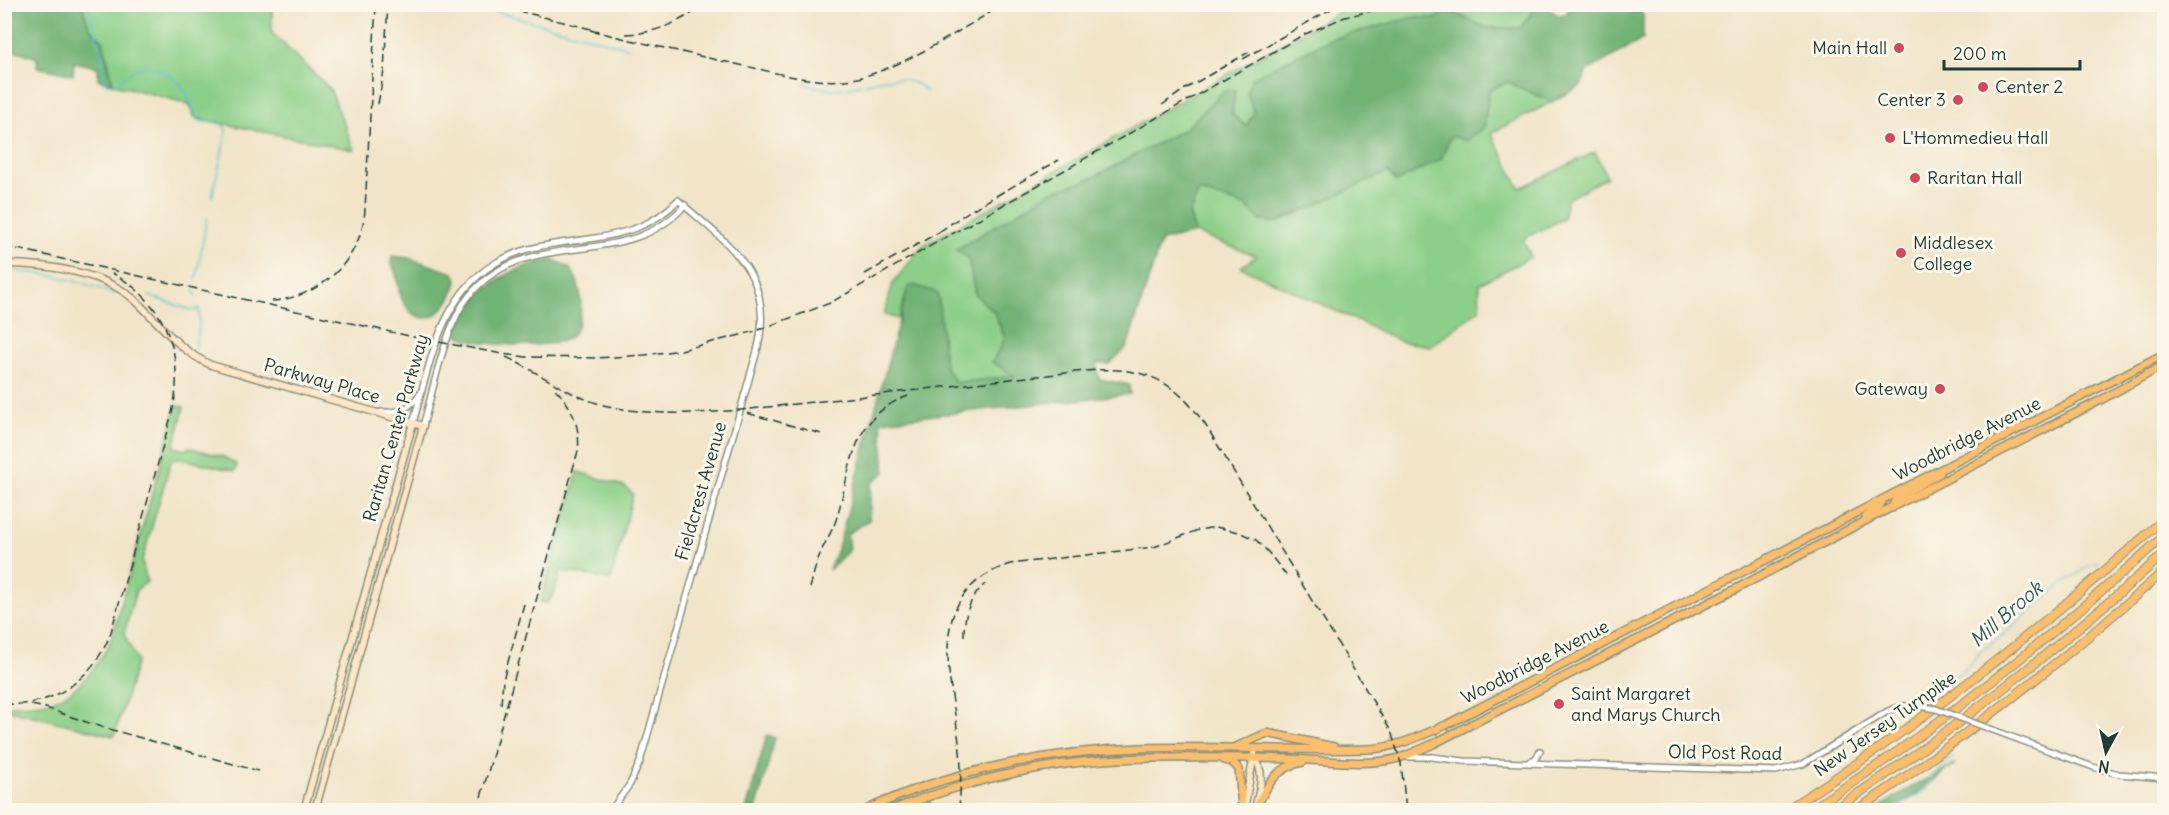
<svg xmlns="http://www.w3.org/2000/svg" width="2169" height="815" viewBox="0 0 2169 815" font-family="Delius,sans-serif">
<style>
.green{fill:#8ccf88;stroke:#56865e;stroke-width:1.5}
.forest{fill:#71b274;stroke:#487854;stroke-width:1.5}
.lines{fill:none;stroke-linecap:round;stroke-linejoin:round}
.stream{stroke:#59c4d3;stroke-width:1.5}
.tertiary-casing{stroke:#88907e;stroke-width:8}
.secondary-casing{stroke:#88907e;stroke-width:9}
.primary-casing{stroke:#88907e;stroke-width:10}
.motorway-casing{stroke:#88907e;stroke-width:10}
.tertiary{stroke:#fff;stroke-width:5}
.secondary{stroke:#fde5c5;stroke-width:6}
.primary{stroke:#fabe6d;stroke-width:7}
.motorway{stroke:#fabe6d;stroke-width:8}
.rail{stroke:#1f3d34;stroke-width:1.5;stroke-dasharray:9 4.5;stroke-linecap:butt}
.tertiary-bridge-casing{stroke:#88907e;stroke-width:8;stroke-linecap:butt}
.tertiary-bridge{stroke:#fff;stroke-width:5}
.poi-dot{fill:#d1495b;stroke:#fbf7ec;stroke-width:2}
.labels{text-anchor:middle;stroke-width:6;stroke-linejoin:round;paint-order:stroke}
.poi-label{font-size:18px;fill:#1f3d34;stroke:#fbf7ec;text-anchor:start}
.street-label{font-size:18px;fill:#1f3d34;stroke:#fbf7ec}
.water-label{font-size:20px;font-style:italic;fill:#2e5f5c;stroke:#fbf7ec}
</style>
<rect width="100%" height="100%" fill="#fbf7ec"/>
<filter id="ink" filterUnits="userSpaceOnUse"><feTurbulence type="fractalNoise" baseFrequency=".0167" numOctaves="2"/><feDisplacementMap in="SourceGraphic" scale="12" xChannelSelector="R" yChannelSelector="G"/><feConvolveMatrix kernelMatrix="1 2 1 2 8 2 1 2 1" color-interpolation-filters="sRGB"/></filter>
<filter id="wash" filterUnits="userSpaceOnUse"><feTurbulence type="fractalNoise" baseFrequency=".008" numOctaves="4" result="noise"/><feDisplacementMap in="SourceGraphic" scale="24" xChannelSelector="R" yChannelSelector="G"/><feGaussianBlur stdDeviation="1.35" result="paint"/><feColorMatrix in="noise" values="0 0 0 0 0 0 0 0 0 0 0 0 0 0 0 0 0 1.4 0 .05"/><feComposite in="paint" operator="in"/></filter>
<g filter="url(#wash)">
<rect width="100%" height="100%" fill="#f1e4c8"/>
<!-- green -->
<g class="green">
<polygon points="82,5 272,5 272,33 330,89 354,150 195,118 189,104 113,84 103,41 89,27"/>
<polygon points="1351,5 1538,5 1520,28 1487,28 1447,10 1435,19 1414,17 1247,92 1254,113 1246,126 1232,114 1224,91 1185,129 1090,179 1051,192 957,249 968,258 975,294 994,312 1005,339 1015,376 956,383 945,367 937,293 908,287 899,319 884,315 893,283 922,246"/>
<polygon points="1508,82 1552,102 1491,133 1520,188 1595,152 1607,177 1567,199 1563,219 1523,239 1531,257 1479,284 1480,309 1431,346 1403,342 1241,267 1256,256 1195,233 1189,214 1199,191 1246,206 1261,221 1278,222 1388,171 1396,182 1451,136 1489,90"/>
<path d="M177,405L184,407L174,447L186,450L188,447L224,457L237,465L235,471L178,458L171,461L142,561L147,582L136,590L124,634L137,661L114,736L5,709V705C17,705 30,705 42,703C76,698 97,668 111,640Z"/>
<path d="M578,472L624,486L633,494L611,579L609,580C592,576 578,574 561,571L554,595L547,603L540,602Z"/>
</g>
<!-- forest -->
<g class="forest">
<polygon points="4,5 82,5 89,27 103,41 113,84 98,79 98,67 74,62 73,75 37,67 37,58 20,52 5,51"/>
<polygon points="1538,5 1544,5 1558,15 1566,14 1572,5 1635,5 1643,15 1643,39 1587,71 1581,86 1552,102 1508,82 1489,90 1484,127 1466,141 1451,136 1441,159 1396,182 1388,172 1278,222 1261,221 1246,206 1199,191 1189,214 1195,233 1161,241 1127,347 1109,364 1096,363 1099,379 1129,385 1130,394 881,421 885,472 871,484 869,520 847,534 849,550 829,570 839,544 908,287 914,285 938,293 945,367 956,383 1014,376 992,362 1005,338 994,312 975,294 968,258 956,250 1051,192 1090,179 1185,129 1224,91 1235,90 1232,114 1246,126 1254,113 1247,92 1252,78 1330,39 1414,17 1435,19 1447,10 1487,28 1520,28"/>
<path d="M392,256L408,258L454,273L457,279C457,288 451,297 446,304C432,324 414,322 403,301C398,292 398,283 396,274C394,267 389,263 392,256Z"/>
<path d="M553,260C559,262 564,264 569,268C584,282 585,322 570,337C556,350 472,346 458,335C457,328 460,324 463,317C480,285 517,264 553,260Z"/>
<polygon points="767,735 775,738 756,810 746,810"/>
<polygon points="1955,764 1895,810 1876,810 1901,793"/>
</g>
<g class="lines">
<!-- stream -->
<g class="stream">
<path d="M87,4L103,58L104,79L107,84C123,83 123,76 135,69C148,62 173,74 181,85C189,95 193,107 197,119L204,122L220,121L226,130L225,139L212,197"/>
<polyline points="468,4 629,48"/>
<path d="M803,84C814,86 826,90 837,89C871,86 898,65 927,92"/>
<path d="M4,271C42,270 80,281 115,294"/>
<polyline points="196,280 207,218"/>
<polyline points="194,290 196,297"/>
<polyline points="149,296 191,310 199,310"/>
<polyline points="195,349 199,328 199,308"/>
<polyline points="1934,689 1967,668 1981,651 1998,639 2062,584 2093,563 2099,563"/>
<polyline points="1894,810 1926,789 1931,777 1954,757"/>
</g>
</g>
</g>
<g filter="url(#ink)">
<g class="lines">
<defs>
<g id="tertiary">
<path d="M381,412C398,413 410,409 419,395"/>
<path d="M413,423C433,353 443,277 522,251C543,244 567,242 589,239C624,234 654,226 678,200C729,246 777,274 757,351L640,762L630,784L611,810"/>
<path d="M423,426C433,391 444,333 463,304C520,220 624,276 685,205"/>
<polyline points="1993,730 2093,767 2119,774 2164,778"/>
<polyline points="1408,757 1432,757 1464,761 1776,771 1803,764 1888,711 1902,706 1920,706"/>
<polyline points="1529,762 1536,758 1540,751"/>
</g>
<g id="secondary">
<path d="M4,264C47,264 107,272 138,303C162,326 180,351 211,365L423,426L315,810"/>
<path d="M1255,758C1265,773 1260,788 1256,804"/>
<polyline points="304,810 413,423"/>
<polyline points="1244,810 1255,749"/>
</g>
<g id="primary">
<polyline points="1892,508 1896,498 1940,473"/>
<polyline points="1866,517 1879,506 1883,500"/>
<polyline points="1236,747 1267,733 1334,747"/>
<polyline points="1224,760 1232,762 1239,769 1242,810"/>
<polyline points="905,808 926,806 938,810"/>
<path d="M866,810C948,771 1049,751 1140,748C1216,746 1292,751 1368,749C1396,748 1420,736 1446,725C1686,602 1924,476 2164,354"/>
<path d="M891,810C978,776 1069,757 1162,758C1205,758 1247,757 1290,759C1323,760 1367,767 1399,758C1411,754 1422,749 1433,744L1732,591L1857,525L2099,401L2164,365"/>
<path d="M1255,810C1266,787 1275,767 1303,762"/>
</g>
<g id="motorway">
<path d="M1786,810C1922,725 2044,625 2164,519"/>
<path d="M1810,810C1937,730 2052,636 2164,536"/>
<path d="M1833,810C1951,734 2059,647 2164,554"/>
<path d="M1857,810C1966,738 2067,657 2164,571"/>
</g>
</defs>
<!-- tertiary casing -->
<use href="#tertiary" class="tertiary-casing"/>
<!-- secondary casing -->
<use href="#secondary" class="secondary-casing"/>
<!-- primary casing -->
<use href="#primary" class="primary-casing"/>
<!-- motorway casing -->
<use href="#motorway" class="motorway-casing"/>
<!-- tertiary -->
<use href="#tertiary" class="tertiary"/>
<!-- secondary -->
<use href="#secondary" class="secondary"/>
<!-- primary -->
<use href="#primary" class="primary"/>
<!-- motorway -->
<use href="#motorway" class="motorway"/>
<!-- rail -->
<g class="rail">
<polyline points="491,4 599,31"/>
<path d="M590,30C642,43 693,55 745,66C782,74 820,86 858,78C906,66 960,30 1004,4"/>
<path d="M626,34C658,34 681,20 708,4"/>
<polyline points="1243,59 1340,4"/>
<polyline points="378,104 384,71 388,4"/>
<polyline points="1162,105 1185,89 1249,52"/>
<polyline points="939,232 968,212 1059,160"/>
<polyline points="4,246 418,338 502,354 526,357 597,358 645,355 681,350 756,331 830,303 1303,35 1345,17 1401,4"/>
<polyline points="865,274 941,231"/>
<path d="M272,301C322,297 362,259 365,209L376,4"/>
<path d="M506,357C541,373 571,398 608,406C671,421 749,409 812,402C907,392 1001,379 1096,370C1151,367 1179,385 1208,429L1391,731L1401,763L1406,810"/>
<polyline points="747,413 825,435"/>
<path d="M810,588C813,576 816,563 821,552C825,542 831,533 835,523C852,472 848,417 908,396"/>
<path d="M964,636C964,615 969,599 985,584"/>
<path d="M4,704C54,708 95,677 111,632L172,413C186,355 165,301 112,273"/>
<polyline points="501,704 503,680 524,604"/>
<polyline points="31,705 46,708 95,725 258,771"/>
<path d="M481,797L578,451C581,428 572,405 555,389"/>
<path d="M959,810C960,791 962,771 960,751C953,680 919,595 1010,564L1154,547L1198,530L1216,527L1239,532L1256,540L1268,552L1286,575"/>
</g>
<defs>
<polyline id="tertiary-bridge" points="1920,706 1936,709 1993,730"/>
</defs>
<!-- tertiary-bridge casing -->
<use href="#tertiary-bridge" class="tertiary-bridge-casing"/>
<!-- tertiary-bridge -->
<use href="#tertiary-bridge" class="tertiary-bridge"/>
</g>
</g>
<!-- markers -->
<g class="poi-dot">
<circle cx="1899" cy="48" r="6"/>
<circle cx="1983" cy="87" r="6"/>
<circle cx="1958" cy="100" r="6"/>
<circle cx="1890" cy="138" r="6"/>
<circle cx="1915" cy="178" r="6"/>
<circle cx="1901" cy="253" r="6"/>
<circle cx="1940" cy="389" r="6"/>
<circle cx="1559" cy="704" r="6"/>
</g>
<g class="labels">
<!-- poi labels -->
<g class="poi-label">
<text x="1887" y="54" text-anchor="end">Main Hall</text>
<text x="1995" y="93">Center 2</text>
<text x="1946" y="106" text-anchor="end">Center 3</text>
<text x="1902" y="144">L'Hommedieu Hall</text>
<text x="1927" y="184">Raritan Hall</text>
<text x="1913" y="249">Middlesex<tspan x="1913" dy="21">College</tspan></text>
<text x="1928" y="395" text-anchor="end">Gateway</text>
<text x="1571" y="700">Saint Margaret<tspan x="1571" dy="21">and Marys Church</tspan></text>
</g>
<!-- street labels -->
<g class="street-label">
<text transform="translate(322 381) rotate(16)" y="6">Parkway Place</text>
<text transform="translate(396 428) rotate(-74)" y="6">Raritan Center Parkway</text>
<text transform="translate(1967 439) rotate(-27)" y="6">Woodbridge Avenue</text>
<text transform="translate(701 491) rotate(-74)" y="6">Fieldcrest Avenue</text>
<text transform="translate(1535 662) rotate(-27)" y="6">Woodbridge Avenue</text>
<text transform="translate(1885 724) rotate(-35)" y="6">New Jersey Turnpike</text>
<text transform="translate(1725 753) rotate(1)" y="6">Old Post Road</text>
</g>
<!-- water labels -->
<g class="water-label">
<text transform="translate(2006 614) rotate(-41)" y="7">Mill Brook</text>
</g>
</g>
<!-- margin -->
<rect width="2169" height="815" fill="none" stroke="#fbf7ec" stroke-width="24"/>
<!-- north arrow -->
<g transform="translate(2106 752) rotate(188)" stroke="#fbf7ec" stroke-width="4.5" paint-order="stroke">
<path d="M0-4.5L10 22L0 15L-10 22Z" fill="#1f3d34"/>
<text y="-9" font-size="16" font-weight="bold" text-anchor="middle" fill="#1f3d34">N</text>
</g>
<!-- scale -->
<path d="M1944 60v9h136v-9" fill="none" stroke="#1f3d34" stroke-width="3"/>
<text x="1953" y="60" font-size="18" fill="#1f3d34" stroke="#fbf7ec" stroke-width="4.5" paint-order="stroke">200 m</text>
</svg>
